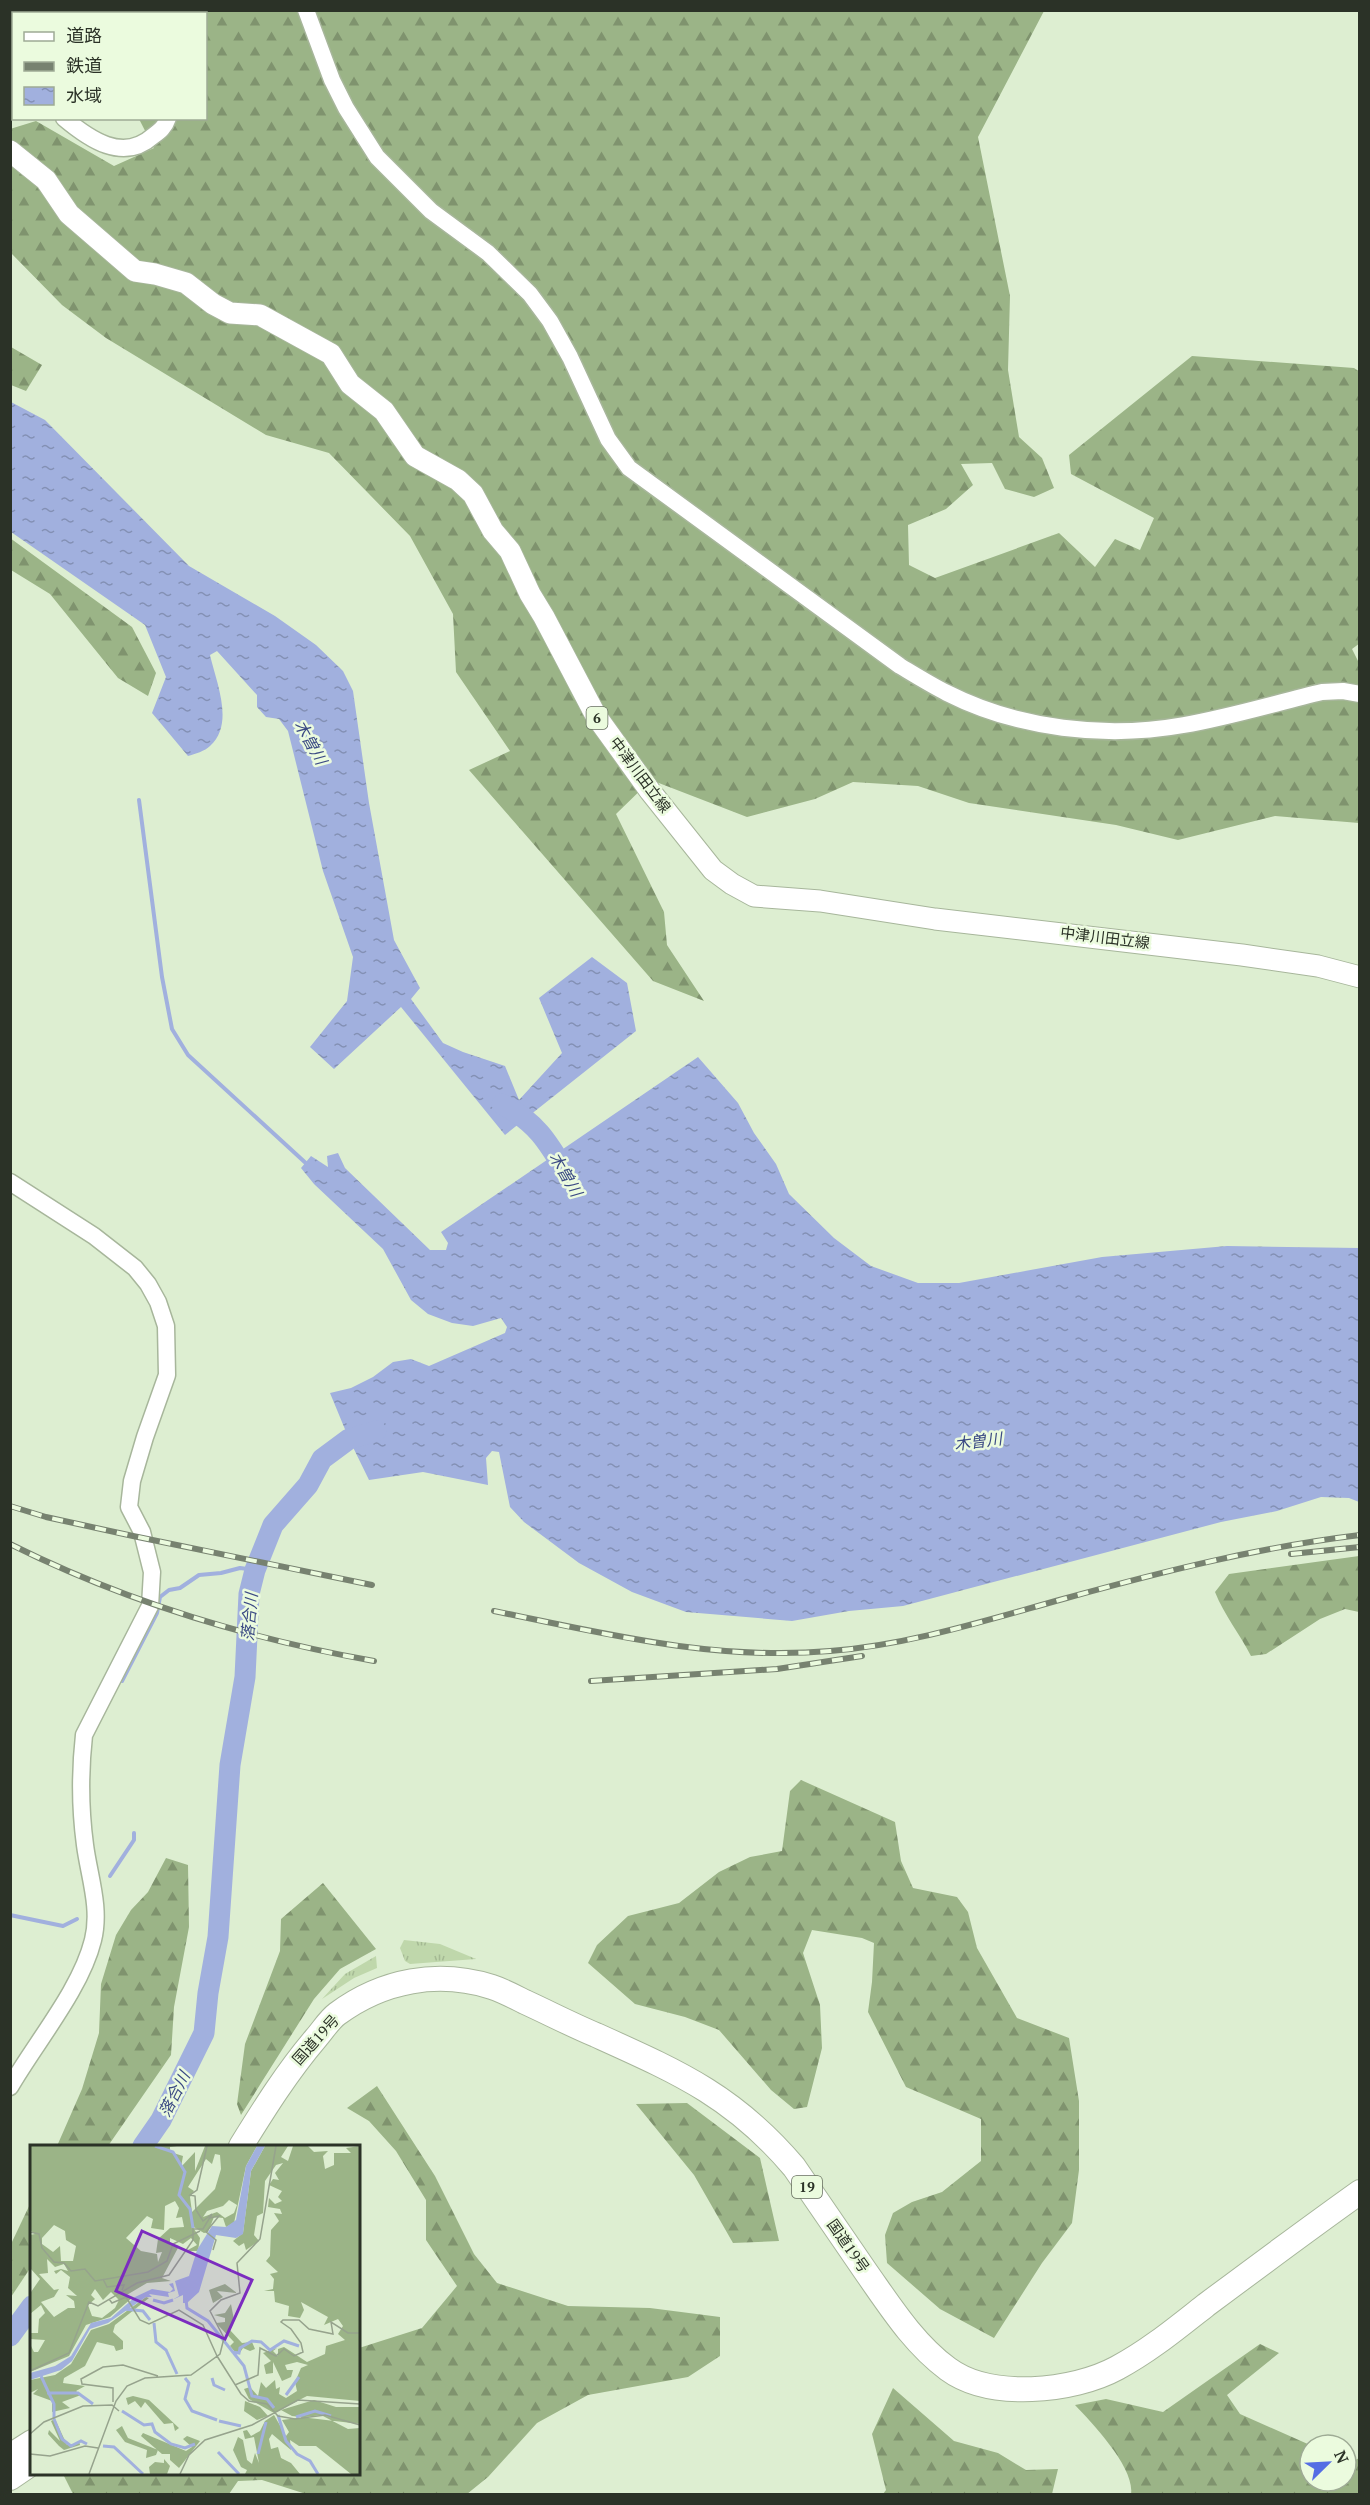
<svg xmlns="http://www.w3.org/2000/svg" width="1370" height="2505" viewBox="0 0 1370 2505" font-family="'PT Serif','Noto Sans JP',serif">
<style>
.grass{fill:url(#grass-tufts)}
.forest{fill:url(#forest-firs)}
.water{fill:url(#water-ripples)}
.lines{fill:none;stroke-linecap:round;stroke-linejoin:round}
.stream{stroke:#a1b0de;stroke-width:4}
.river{stroke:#a1b0de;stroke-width:21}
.minor-casing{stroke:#a7b69b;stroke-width:19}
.major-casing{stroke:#a7b69b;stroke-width:23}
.highway-casing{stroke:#a7b69b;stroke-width:26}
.minor{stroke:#fff;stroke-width:16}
.major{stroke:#fff;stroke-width:21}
.highway{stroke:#fff;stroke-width:24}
.rail-casing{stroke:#778270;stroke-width:6}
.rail{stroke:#ebfbde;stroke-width:4;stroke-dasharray:11;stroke-linecap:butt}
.labels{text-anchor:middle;stroke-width:5;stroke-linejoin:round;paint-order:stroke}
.shield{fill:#ebfbde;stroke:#656e5e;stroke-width:1.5}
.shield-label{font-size:14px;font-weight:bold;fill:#2b3227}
.street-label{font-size:15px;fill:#2b3227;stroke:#ebfbde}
.water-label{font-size:16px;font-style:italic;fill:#3b4a84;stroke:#ebfbde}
.inset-river{fill:none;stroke:#a1b0de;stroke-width:3}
.inset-road{fill:none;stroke:#96a38d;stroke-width:1.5}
.view{fill:#7b2cbf;fill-opacity:0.15;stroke:#7b2cbf;stroke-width:3}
.inset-edge{fill:none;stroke:#2b3227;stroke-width:3}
</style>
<defs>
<pattern id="grass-tufts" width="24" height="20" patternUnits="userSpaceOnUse" patternTransform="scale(1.5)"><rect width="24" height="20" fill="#bfd7ab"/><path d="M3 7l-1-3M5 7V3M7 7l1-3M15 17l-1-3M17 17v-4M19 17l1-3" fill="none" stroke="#a4b993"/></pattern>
<pattern id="forest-firs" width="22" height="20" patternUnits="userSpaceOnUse" patternTransform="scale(1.5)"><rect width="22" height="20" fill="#9bb487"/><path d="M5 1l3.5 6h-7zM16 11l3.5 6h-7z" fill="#7f936e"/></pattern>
<pattern id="water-ripples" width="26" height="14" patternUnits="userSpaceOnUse" patternTransform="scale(1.5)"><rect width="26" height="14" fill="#a1b0de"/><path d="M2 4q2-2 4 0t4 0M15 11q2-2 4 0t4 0" fill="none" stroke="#8390b4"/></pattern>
</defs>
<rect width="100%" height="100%" fill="#ddeed1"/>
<!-- grass -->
<g class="grass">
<polygon points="404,1940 440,1944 476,1959 410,1964 405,1961 400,1948"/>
<polygon points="376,1956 377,1968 354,1978 322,1999 345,1974"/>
</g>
<!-- forest -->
<g class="forest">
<polygon points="136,11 1044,11 978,137 1010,296 1008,370 1019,437 1042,458 1054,488 1034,497 1005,489 992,463 961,464 973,485 946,509 908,525 909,565 935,578 1059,533 1095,567 1115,539 1140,550 1154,518 1071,474 1069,455 1192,356 1354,368 1360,372 1360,643 1352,649 1360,665 1359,823 1275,816 1178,840 1116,825 969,803 918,786 853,782 815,799 747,817 651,780 616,814 664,912 667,945 704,1001 653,981 469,770 510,751 456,672 453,614 410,536 329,453 266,435 106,338 62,305 11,253 10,129 36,121 114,166 154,148 139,119 206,118 206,14 136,13"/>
<polygon points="11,347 42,365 26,391 11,385"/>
<polygon points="10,538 132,627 156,673 148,696 118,678 50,594 11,570"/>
<path d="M1359,1556V1612L1345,1609L1320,1619L1266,1654L1251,1656C1240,1634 1224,1615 1215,1592L1229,1574Z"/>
<polygon points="801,1780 895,1822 901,1861 913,1888 957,1897 968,1912 977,1948 1017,2018 1069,2038 1079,2101 1079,2170 1072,2223 1042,2263 994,2338 940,2309 887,2263 885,2235 893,2213 912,2202 942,2192 981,2161 981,2119 906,2087 868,2012 872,1982 874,1943 862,1938 812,1930 803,1953 820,2005 822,2048 807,2107 794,2109 771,2090 719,2030 685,2017 635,2004 588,1963 597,1945 628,1916 679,1903 719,1872 750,1857 782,1851 790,1791"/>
<polygon points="166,1858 188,1865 189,1927 174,2007 171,2055 108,2146 57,2146 82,2089 99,2033 101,1984 116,1935 131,1910 148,1892"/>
<polygon points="323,1883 376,1949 340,1969 314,1999 241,2115 237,2104 245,2044 280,1951 281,1919"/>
<polygon points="377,2086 435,2176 474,2254 497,2283 568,2306 650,2308 720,2317 720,2356 688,2377 588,2395 537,2423 488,2477 467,2494 306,2494 262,2480 238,2481 229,2494 73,2494 63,2474 358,2474 359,2348 422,2328 457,2286 426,2240 426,2200 396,2151 369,2121 347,2108"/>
<polygon points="687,2103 760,2158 779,2241 733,2243 694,2175 636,2104"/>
<polygon points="31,2202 31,2267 11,2297 11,2244"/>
<path d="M1260,2344L1279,2353L1227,2395L1240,2414L1310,2445V2481H1346V2461L1350,2463L1359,2458V2494H1131C1135,2468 1093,2424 1075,2405L1106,2399L1163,2412Z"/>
<polygon points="893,2388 954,2441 998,2453 1026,2470 1058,2469 1052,2494 883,2494 886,2490 872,2434"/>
</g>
<!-- water -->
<g class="water">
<path d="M11,402L45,420L189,566L275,616L316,645L343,671L353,691L369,803L394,940L420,988L411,999L443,1043L463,1052L505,1066L519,1100L562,1053L539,998L592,957L627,983L636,1031L505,1135L401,1007L334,1069L310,1047L347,1001L353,957L323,871L288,731L279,719L266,717L257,707V695L217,651L210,655C216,682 235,724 210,746C205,751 195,754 188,756L152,713L166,677L145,625L11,532Z"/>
<polygon points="698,1057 738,1103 754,1133 776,1164 789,1194 834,1238 871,1266 918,1283 959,1283 1102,1257 1227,1246 1359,1248 1359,1502 1349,1498 1321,1497 1277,1511 1221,1522 903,1606 849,1611 792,1621 686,1612 632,1592 579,1563 524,1522 510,1507 499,1452 492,1451 486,1458 488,1485 423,1472 369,1480 349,1439 330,1393 351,1388 373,1377 393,1362 411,1359 429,1366 505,1333 507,1327 501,1318 473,1326 452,1323 428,1314 411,1300 383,1249 314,1184 301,1168 311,1156 328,1167 327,1156 338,1153 345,1168 430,1250 446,1250 448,1243 441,1232"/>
</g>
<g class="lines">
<!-- stream -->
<g class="stream">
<polyline points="139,800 162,977 172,1029 188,1055 309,1166"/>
<polyline points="122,1681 157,1613 160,1597 169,1590 180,1588 199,1575 221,1573 240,1568 255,1570"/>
<polyline points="110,1876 134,1840 134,1833"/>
<polyline points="10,1915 63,1926 77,1919"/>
</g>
<!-- river -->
<g class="river">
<path d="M502,1104C539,1124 549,1144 570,1179"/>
<polyline points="143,2146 161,2120 204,2033 208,1993 218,1937 230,1765 245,1677 249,1594 255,1570 273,1525 308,1485 322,1459 349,1439 376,1431"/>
<polyline points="10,2336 32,2306"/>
</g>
<defs>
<g id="minor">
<polyline points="124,10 126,14"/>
<path d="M306,10L332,80L346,108L377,157L431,211L488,253L530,294L550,321L570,357L608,439L629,468L900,666C915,675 931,685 947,693C1018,729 1106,739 1184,725C1230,717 1276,703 1322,692L1343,691L1360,694"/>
<polyline points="10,71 14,74"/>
<path d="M64,118C89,139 123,163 153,136C160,131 165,127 168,118"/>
<path d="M10,1182L94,1236L135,1268L148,1284L158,1302L166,1326L167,1375L145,1437L132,1481L129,1507L142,1532L152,1572L150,1606L84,1735C80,1771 80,1808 85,1845C89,1876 101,1908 93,1940C81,1989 36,2042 10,2087"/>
</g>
<polyline id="major" points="10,151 46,180 69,214 135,271 155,274 186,283 213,304 230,313 260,315 331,354 350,384 384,411 415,456 458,480 473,494 493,531 510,551 530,594 544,617 596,716 650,791 713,870 732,884 754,896 820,901 935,919 1242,955 1318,966 1360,977"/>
<g id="highway">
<path d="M241,2146C264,2109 287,2072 316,2038C323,2030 329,2020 337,2014C383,1980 438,1970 492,1987C504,1991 515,1997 525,2002C549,2013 572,2025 596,2035C678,2072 734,2096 794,2167C818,2202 842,2237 866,2272C890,2306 913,2343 948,2369C990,2400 1073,2392 1117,2368C1149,2351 1178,2327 1206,2305C1257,2267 1308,2229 1360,2192"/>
<polyline points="10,2456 32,2442"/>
<polyline points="10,2478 32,2463"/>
</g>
</defs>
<!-- minor casing -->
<use href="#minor" class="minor-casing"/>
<!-- major casing -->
<use href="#major" class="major-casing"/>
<!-- highway casing -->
<use href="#highway" class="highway-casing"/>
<!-- minor -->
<use href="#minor" class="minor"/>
<!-- major -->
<use href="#major" class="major"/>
<!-- highway -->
<use href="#highway" class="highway"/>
<defs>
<g id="rail">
<polyline points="10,1506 46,1517 133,1536 372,1585"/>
<path d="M10,1544C124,1601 250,1639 374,1661"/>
<polyline points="1291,1554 1360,1547"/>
<path d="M494,1611C606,1634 715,1661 830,1651C909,1645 987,1620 1063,1599C1161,1572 1259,1547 1360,1535"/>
<polyline points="591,1681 777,1669 862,1656"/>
</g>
</defs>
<!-- rail casing -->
<use href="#rail" class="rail-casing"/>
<!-- rail -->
<use href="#rail" class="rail"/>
</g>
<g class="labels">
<!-- shield labels -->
<g class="shield">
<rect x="586.5" y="707" width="21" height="22" rx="4.5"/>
<rect x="792" y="2176" width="30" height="22" rx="4.5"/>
</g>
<g class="shield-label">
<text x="597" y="723">6</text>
<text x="807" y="2192">19</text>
</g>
<!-- street labels -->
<g class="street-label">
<text transform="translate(640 775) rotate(53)" y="5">中津川田立線</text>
<text transform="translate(1105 938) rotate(7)" y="5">中津川田立線</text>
<text transform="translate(316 2040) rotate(-48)" y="5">国道19号</text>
<text transform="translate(848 2246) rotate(55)" y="5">国道19号</text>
</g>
<!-- water labels -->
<g class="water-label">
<text transform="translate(311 742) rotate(61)" y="6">木曽川</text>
<text transform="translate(566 1174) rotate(60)" y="6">木曽川</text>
<text transform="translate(978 1441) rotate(-7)" y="6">木曽川</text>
<text transform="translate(249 1617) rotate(-85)" y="6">落合川</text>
<text transform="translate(174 2094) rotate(-63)" y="6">落合川</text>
</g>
</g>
<!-- overview -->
<g transform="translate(30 2145)">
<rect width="330" height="330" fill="#ddeed1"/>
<path d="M0,1H147L140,2V7L153,11L151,22L165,7V26L175,1H227L216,21L204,78L196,82L193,73L184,72L178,87L174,88L162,81L170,93L168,106H156L167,100L161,93L153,99L140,93V99L149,101L132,133L141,136L117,138L95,151L103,152L80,172L56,180L39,211L0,227V199L4,207H8L15,195L0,194V188H8L9,174L15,168L11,160L0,169L1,147L10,134L0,123V90L5,89L0,85ZM185,9L190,10L191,24L185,44L162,67L160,52L164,46L158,42L176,14L182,19ZM199,55L207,60L204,68L195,73L187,67L173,72L177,66L193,61ZM145,56L149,63L146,73L152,72L154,82L140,83L128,94L126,108L132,107L128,117L127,109L111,106L96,93L117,71L123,74L121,83L134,85L135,61ZM24,80L35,86L36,95L46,101L43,116H31L30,101L23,107L12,99V93ZM17,114L25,122L34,119L38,126L31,124L24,126L26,129L31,125L40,132L38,143L47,151L36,150L44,156L45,163H38L24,172L11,157L24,152L29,144L24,145L9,129L18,128ZM65,144L73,155L81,147L89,155L85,163L72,173L62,171L58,160L65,154L61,150ZM235,1H258L251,12L258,16L263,1H278L284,7L298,6L293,11L295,24L304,20V8H321L316,3L330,1V256L277,251L244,268L219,254L214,244L220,242L228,251L231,237L236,243L245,235L246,244L250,242L249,249L256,253L267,246L265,237L271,223L278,220L267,217L255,220L257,225H263L261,232L252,236L243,217V228L236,229L234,220L241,216L233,208L247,203L243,206L248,211V204L254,202L277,217L295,209L296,201L315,195L308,189L313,181L308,174L294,180L298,172L271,157L274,165L270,173L258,171L259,161L245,157L244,146H234L243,144L244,134L240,129L248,127L236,116L240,111L241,85L249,76L244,68L252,69L250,64L238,62L239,53L245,59L252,56L248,52L252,46L239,40L243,34L249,35L245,28L253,18L246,20L235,36L233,68L227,71L224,90L229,96L216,105L214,98L209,101L203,96L213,88L221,26ZM195,139L207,148L187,146L193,152L183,158L179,145ZM116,152L119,153L85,180L83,187L93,196V204L86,206L84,201L67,197L55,221L34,233L33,238L55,241L46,246L51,250L32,257L40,263L22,267V256L3,249L8,244L0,248V235L25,230L41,219L61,185L79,179ZM201,159L204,175L199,184L212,198L222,197L225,204L220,206L213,203L209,209L205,207L200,201L204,197L186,178L195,177V173L184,170L195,168ZM103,251L119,255L149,283L145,286L143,278L134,279L115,257L111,263L105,256L98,260L96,253ZM284,255L306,262H330V279L262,271L251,265ZM215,256L230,262L238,271L227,275L214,266ZM244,270L256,291L259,287L252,275L291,270L318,284L330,283V329H321L286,301H269L260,295L261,305L242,289L239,294L241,304L248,302L251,313L261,318L270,329H215L217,325L211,322L203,305L208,292L213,295L217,315L222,319L225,308L229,318L224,292L215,294L213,286L217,285L221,291L230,286L235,276ZM25,274L37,300H45L49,296L50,300L34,305L29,301L18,289L19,285L30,296L21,276ZM92,281L98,293L128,305L126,310L116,313L117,305L95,297L86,285ZM113,288L156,306L162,302L153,294L157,291L170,296L149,323L140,315V309H132L111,291ZM134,314L140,321L137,329H120L119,322L125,317L134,318Z" fill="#9bb487" fill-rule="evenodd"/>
<path d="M227,1H235L221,26L213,89L206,93L186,90L169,147L157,158H153V150L142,155L149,151L145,136L159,131L167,105L182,81L196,82L206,75L216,21ZM143,138L145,146L138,148L139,152L119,149L122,152H116L78,178L60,184L42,216L31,225L0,235V228L25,221L41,211L61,178L81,173L105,152L122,144L140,147L143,144L139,139Z" fill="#a1b0de"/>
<path class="inset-river" d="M125,1L143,7L155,27L149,50L160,64L163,83M123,155L134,158L143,155M156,155L157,163L178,176L214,221L222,251L237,254L244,263M94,164L113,166L120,175M124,178L126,197L136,205L147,229M202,207L209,208L210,203L222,196L231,197L240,205L254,196L269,201M11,231L24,259V274L32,294L41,301L51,296L57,299M155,233L159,238L155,254L162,266L187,275M182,233L184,240L195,245M17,248H48L63,259M256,250L269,232M92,266L114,280L122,279L125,287L141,299L155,303L165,299M248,270L256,296L267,309L280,316L288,329M266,272L285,266L301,271M189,276L211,281M73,301L84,302L113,329M188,307L209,329M228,309L236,277"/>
<path class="inset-road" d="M180,73L189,71L176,87L186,95L183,105M0,87L9,89L12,103L24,117L34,118L41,126L55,124L65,136L118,127L137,116L143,99L170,86M73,134L77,142L94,140L92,145M79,154L82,158L96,152L110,175L119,179L149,165L173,180L187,211M187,211L211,249L219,256L237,259L248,271L265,274L295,270L330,280M0,226L39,208L59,157L68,161L107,138L139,130L163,95V84H173L182,69L173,76L166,65L165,51L160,50L167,45L177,1M205,240L228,230L230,203L246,211L254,204L264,211L273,207L271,198L261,184L251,177L253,175H269L279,184L303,189L301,177L318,188H330M83,257V243L52,239L51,234L73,222L93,220L128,231M0,289L14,277L53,261L82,260L89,266M0,309L20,311L55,301L68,303M59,329L86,256L97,241L115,233L161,230L190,209L194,193L180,166L191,155L210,148L207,118L230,94L246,1M150,329L159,310L175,295L222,280L268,255L330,259"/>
<path class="view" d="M112,86L222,135L195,194L86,146Z"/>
<rect width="330" height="330" class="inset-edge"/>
</g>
<!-- border -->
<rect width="1370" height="2505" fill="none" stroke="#2b3227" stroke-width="24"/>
<!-- legend -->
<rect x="12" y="12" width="195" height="108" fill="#ebfbde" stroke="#9eab95" stroke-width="1.5"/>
<rect x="24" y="32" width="30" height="9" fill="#ffffff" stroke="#9eab95" stroke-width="1.5"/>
<text x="66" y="42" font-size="18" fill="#2b3227">道路</text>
<rect x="24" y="62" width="30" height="9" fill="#778270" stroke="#9eab95" stroke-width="1.5"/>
<text x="66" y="72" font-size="18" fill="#2b3227">鉄道</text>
<rect x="24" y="87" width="30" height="18" fill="url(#water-ripples)" stroke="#9eab95" stroke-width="1.5"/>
<text x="66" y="102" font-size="18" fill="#2b3227">水域</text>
<!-- north arrow -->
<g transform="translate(1328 2463) rotate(66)"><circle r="28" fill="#ebfbde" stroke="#9eab95" stroke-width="1.5"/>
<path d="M0-4.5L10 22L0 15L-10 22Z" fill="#556ee4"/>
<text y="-9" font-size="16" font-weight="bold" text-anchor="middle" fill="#2b3227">N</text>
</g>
</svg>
